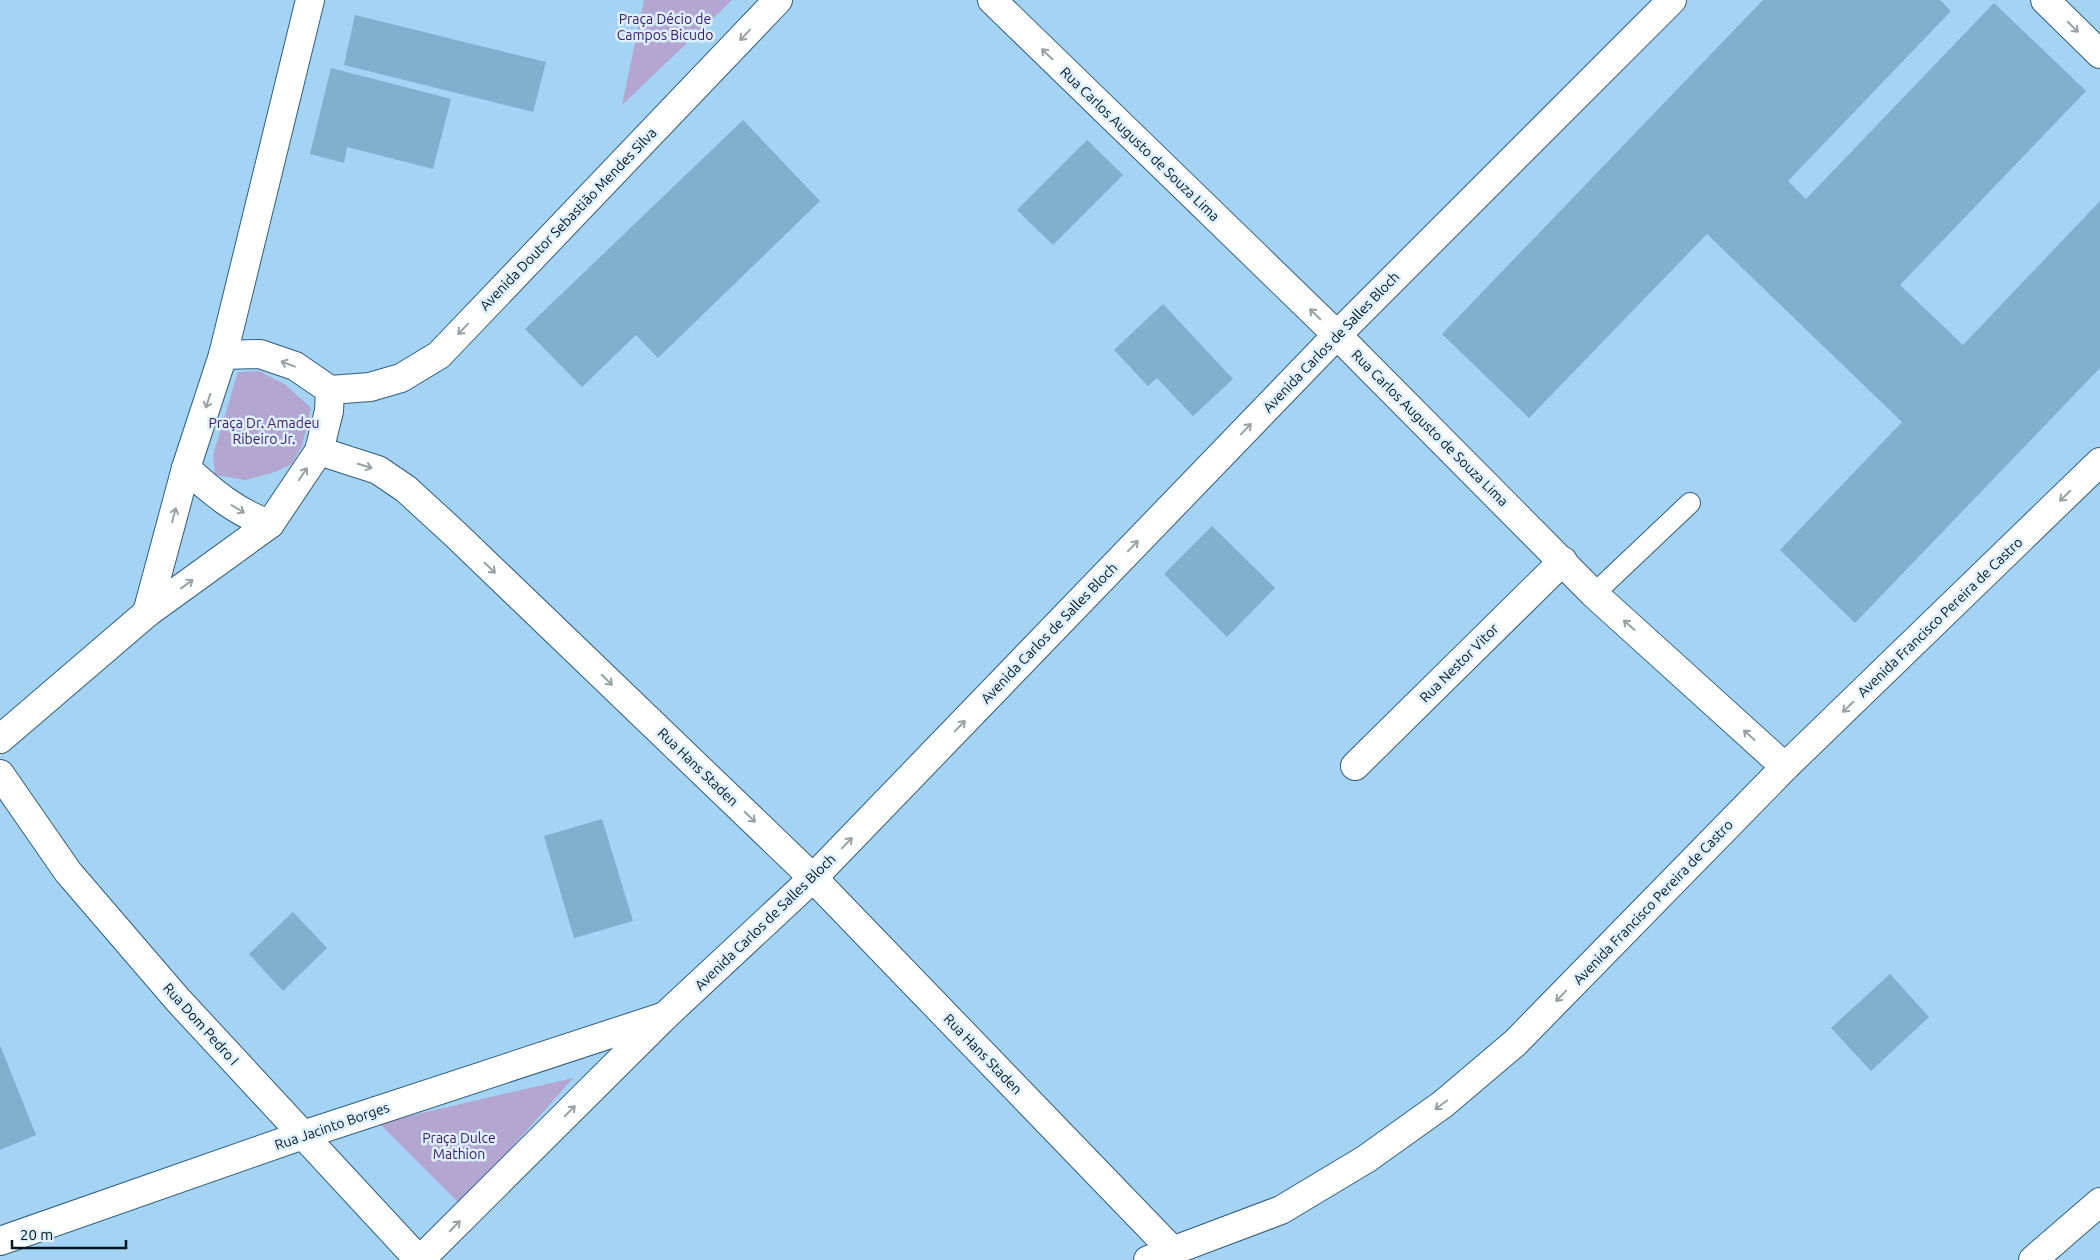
<svg xmlns="http://www.w3.org/2000/svg" width="2100" height="1260" viewBox="0 0 2100 1260" font-family="Ubuntu,sans-serif">
<style>
.green{fill:#b3a6d0}
.building{fill:#81afce}
.lines{fill:none;stroke-linecap:round;stroke-linejoin:round}
.service-casing{stroke:#335e7a;stroke-width:22}
.minor-casing{stroke:#335e7a;stroke-width:30}
.tertiary-casing{stroke:#335e7a;stroke-width:30}
.service{stroke:#fff;stroke-width:20}
.minor{stroke:#fff;stroke-width:28}
.tertiary{stroke:#fff;stroke-width:28}
.oneway{stroke:#9aa1a5}
.labels{text-anchor:middle;stroke-width:5;stroke-linejoin:round;paint-order:stroke}
.park-label{font-size:14px;fill:#3b1768;stroke:#ddf0fd}
.street-label{font-size:14px;fill:#03141f;stroke:#ddf0fd}
</style>
<rect width="100%" height="100%" fill="#a4d3f3"/>
<!-- green -->
<g class="green">
<polygon points="644,0 732,0 622,105"/>
<polygon points="259,371 286,385 311,408 302,446 292,464 275,472 246,480 215,475 213,455 238,372"/>
<polygon points="573,1078 461,1205 379,1123"/>
</g>
<!-- building -->
<g class="building">
<polygon points="1763,0 1940,0 1951,11 1788,181 1806,199 1994,3 2086,91 1900,285 1963,345 2100,201 2100,368 1855,623 1780,550 1902,422 1707,234 1529,418 1442,334"/>
<polygon points="355,15 546,62 533,112 344,65"/>
<polygon points="331,68 451,99 433,169 347,147 344,163 310,154"/>
<polygon points="743,120 820,201 658,358 636,335 582,387 525,329"/>
<polygon points="1087,140 1123,175 1053,245 1017,210"/>
<polygon points="1163,304 1233,379 1193,416 1157,378 1148,386 1114,350"/>
<polygon points="1212,526 1275,588 1227,637 1164,574"/>
<polygon points="602,819 633,921 574,938 544,836"/>
<polygon points="293,912 327,948 283,991 249,954"/>
<polygon points="1890,974 1929,1017 1871,1071 1831,1028"/>
<polygon points="0,1045 36,1135 0,1150"/>
</g>
<g class="lines">
<defs>
<polyline id="service" points="1594,594 1690,503"/>
<g id="minor">
<polyline points="992,0 1337,335 1594,594 1785,767"/>
<polyline points="2045,0 2100,54"/>
<polyline points="223,355 260,354 295,366 330,390"/>
<polyline points="330,390 370,387 401,378 439,355 778,0"/>
<polyline points="319,451 378,470 406,489 455,534 813,878 1173,1251"/>
<path d="M186,468C212,492 237,513 270,524"/>
<polyline points="147,613 186,468 223,355 310,0"/>
<polyline points="0,739 147,613 270,524 319,451 329,411 330,390"/>
<polyline points="1355,766 1563,561"/>
<polyline points="0,774 68,872 178,1000 419,1260"/>
<polyline points="0,1241 303,1135 665,1016"/>
<polyline points="2033,1260 2100,1202"/>
</g>
<g id="tertiary">
<polyline points="420,1260 665,1016 813,878 1337,335 1672,0"/>
<polyline points="1148,1260 1281,1210 1366,1159 1443,1104 1515,1043 1785,767 2100,462"/>
</g>
</defs>
<!-- service casing -->
<use href="#service" class="service-casing"/>
<!-- minor casing -->
<use href="#minor" class="minor-casing"/>
<!-- tertiary casing -->
<use href="#tertiary" class="tertiary-casing"/>
<!-- service -->
<use href="#service" class="service"/>
<!-- minor -->
<use href="#minor" class="minor"/>
<!-- tertiary -->
<use href="#tertiary" class="tertiary"/>
</g>
<!-- one-way arrows -->
<defs><path id="oneway-shaft" d="M-6 0H5M1.5-3L5.5 0L1.5 3" fill="none" stroke-width="1.6" stroke-linecap="round" stroke-linejoin="round" transform="scale(1.25)"/></defs>
<g class="oneway">
<use href="#oneway-shaft" transform="translate(2073 27) rotate(45)"/>
<use href="#oneway-shaft" transform="translate(745 35) rotate(134)"/>
<use href="#oneway-shaft" transform="translate(1047 54) rotate(-136)"/>
<use href="#oneway-shaft" transform="translate(1315 314) rotate(-136)"/>
<use href="#oneway-shaft" transform="translate(463 329) rotate(134)"/>
<use href="#oneway-shaft" transform="translate(288 364) rotate(-159)"/>
<use href="#oneway-shaft" transform="translate(208 401) rotate(108)"/>
<use href="#oneway-shaft" transform="translate(1246 429) rotate(-46)"/>
<use href="#oneway-shaft" transform="translate(365 466) rotate(17)"/>
<use href="#oneway-shaft" transform="translate(303 474) rotate(-56)"/>
<use href="#oneway-shaft" transform="translate(2065 496) rotate(136)"/>
<use href="#oneway-shaft" transform="translate(238 509) rotate(31)"/>
<use href="#oneway-shaft" transform="translate(174 515) rotate(-75)"/>
<use href="#oneway-shaft" transform="translate(1133 546) rotate(-46)"/>
<use href="#oneway-shaft" transform="translate(490 568) rotate(44)"/>
<use href="#oneway-shaft" transform="translate(187 584) rotate(-36)"/>
<use href="#oneway-shaft" transform="translate(1629 625) rotate(-138)"/>
<use href="#oneway-shaft" transform="translate(607 680) rotate(44)"/>
<use href="#oneway-shaft" transform="translate(1848 707) rotate(136)"/>
<use href="#oneway-shaft" transform="translate(960 726) rotate(-46)"/>
<use href="#oneway-shaft" transform="translate(1749 735) rotate(-138)"/>
<use href="#oneway-shaft" transform="translate(750 817) rotate(44)"/>
<use href="#oneway-shaft" transform="translate(847 843) rotate(-46)"/>
<use href="#oneway-shaft" transform="translate(1561 996) rotate(134)"/>
<use href="#oneway-shaft" transform="translate(1441 1105) rotate(143)"/>
<use href="#oneway-shaft" transform="translate(570 1111) rotate(-45)"/>
<use href="#oneway-shaft" transform="translate(455 1226) rotate(-45)"/>
</g>
<g class="labels">
<!-- park labels -->
<g class="park-label">
<text x="665" y="24">Praça Décio de<tspan x="665" dy="16">Campos Bicudo</tspan></text>
<text x="264" y="428">Praça Dr. Amadeu<tspan x="264" dy="16">Ribeiro Jr.</tspan></text>
<text x="459" y="1143">Praça Dulce<tspan x="459" dy="16">Mathion</tspan></text>
</g>
<!-- street labels -->
<g class="street-label">
<text transform="translate(1140 144) rotate(44)" y="5">Rua Carlos Augusto de Souza Lima</text>
<text transform="translate(568 219) rotate(-46)" y="5">Avenida Doutor Sebastião Mendes Silva</text>
<text transform="translate(1331 342) rotate(-46)" y="5">Avenida Carlos de Salles Bloch</text>
<text transform="translate(1430 428) rotate(45)" y="5">Rua Carlos Augusto de Souza Lima</text>
<text transform="translate(1940 617) rotate(-44)" y="5">Avenida Francisco Pereira de Castro</text>
<text transform="translate(1049 633) rotate(-46)" y="5">Avenida Carlos de Salles Bloch</text>
<text transform="translate(1459 663) rotate(-45)" y="5">Rua Nestor Vitor</text>
<text transform="translate(698 767) rotate(44)" y="5">Rua Hans Staden</text>
<text transform="translate(1653 902) rotate(-46)" y="5">Avenida Francisco Pereira de Castro</text>
<text transform="translate(765 922) rotate(-44)" y="5">Avenida Carlos de Salles Bloch</text>
<text transform="translate(201 1024) rotate(48)" y="5">Rua Dom Pedro I</text>
<text transform="translate(983 1054) rotate(46)" y="5">Rua Hans Staden</text>
<text transform="translate(332 1126) rotate(-19)" y="5">Rua Jacinto Borges</text>
</g>
</g>
<!-- scale -->
<path d="M12 1240v8h114v-8" fill="none" stroke="#03141f" stroke-width="2.5"/>
<text x="20" y="1240" font-size="15" fill="#03141f" stroke="#ddf0fd" stroke-width="4" paint-order="stroke">20 m</text>
</svg>
